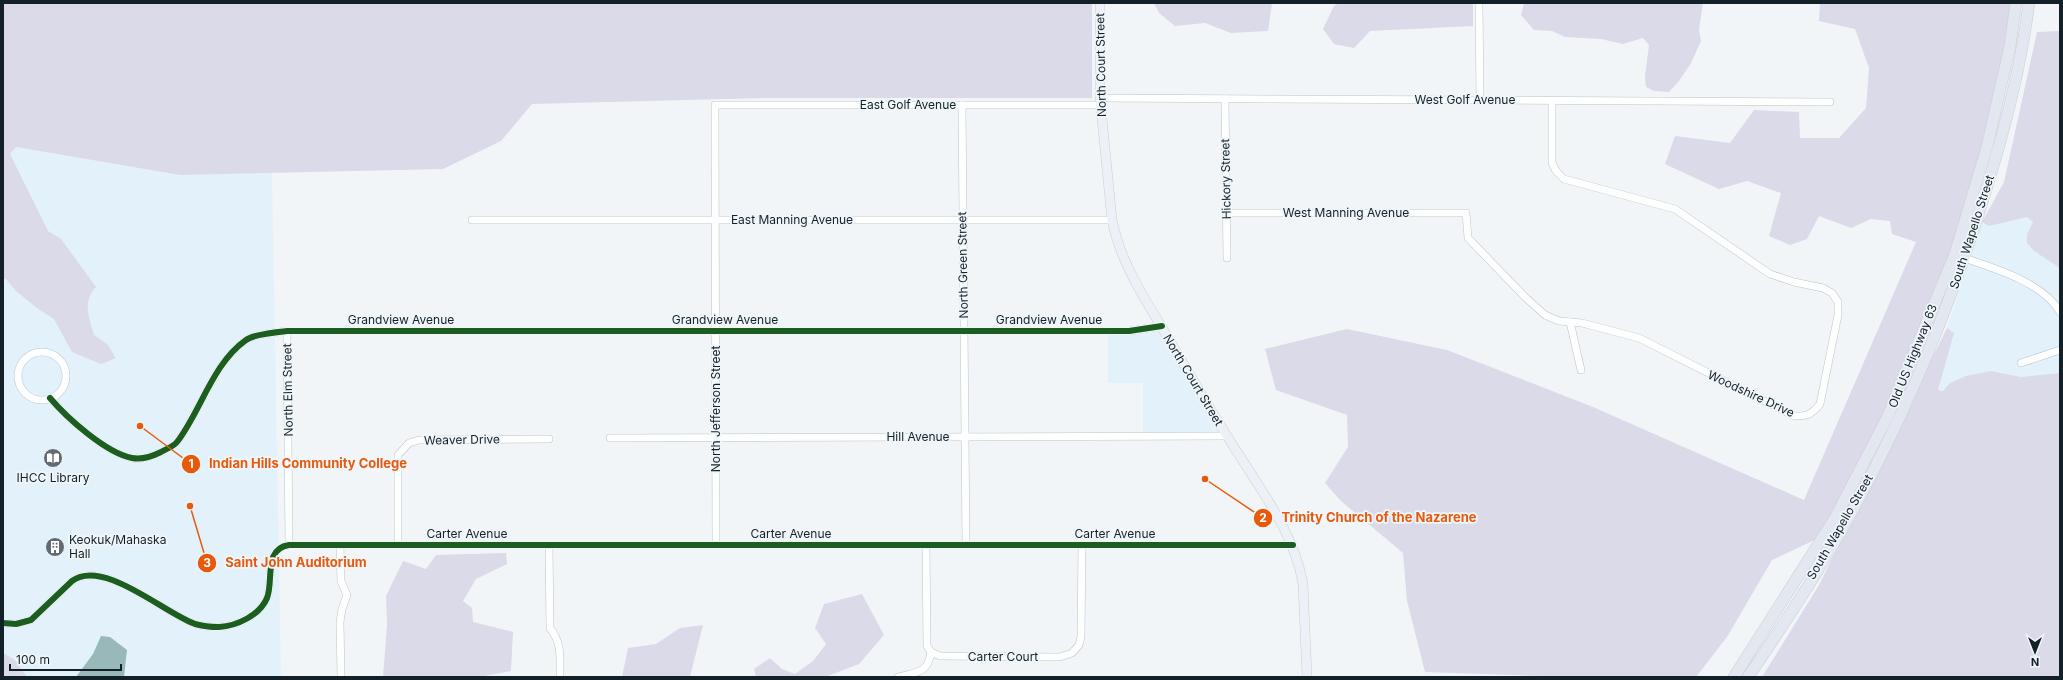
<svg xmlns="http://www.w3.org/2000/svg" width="2063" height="680" viewBox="0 0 2063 680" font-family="Inter,sans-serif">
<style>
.built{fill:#e3f1fb}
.green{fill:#dadae8}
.water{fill:#98b9b7}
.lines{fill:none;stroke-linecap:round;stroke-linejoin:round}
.minor-casing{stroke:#bdc4c9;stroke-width:8}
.major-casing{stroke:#cbced1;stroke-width:10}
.highway-casing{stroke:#cbced1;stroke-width:12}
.minor{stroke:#fdfefe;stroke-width:7}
.major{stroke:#edf0f6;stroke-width:9}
.highway{stroke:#e2e7f0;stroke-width:11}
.cycleway-casing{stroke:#eff6fa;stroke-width:8}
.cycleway{stroke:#1b5e20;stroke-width:6}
.labels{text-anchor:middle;stroke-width:3.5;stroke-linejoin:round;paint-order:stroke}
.street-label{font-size:12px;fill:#142027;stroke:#eff6fa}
.poi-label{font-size:12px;fill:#142027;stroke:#eff6fa}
.leader{fill:none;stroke:#e8590c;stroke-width:1.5}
.callout-dot{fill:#e8590c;stroke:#eff6fa;stroke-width:1.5}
.mark-label{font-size:12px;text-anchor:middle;font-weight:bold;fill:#fff}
.callout-label{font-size:13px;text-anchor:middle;font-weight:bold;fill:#e8590c;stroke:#eff6fa;stroke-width:3.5;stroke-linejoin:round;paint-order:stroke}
</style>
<rect width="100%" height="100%" fill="#f2f5f7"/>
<!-- built -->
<g class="built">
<polygon points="3,145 180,175 272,173 281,677 3,677"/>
<polygon points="2027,216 2033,222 2027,234 2027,243 2034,251 2060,268 2060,373 2021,377 1991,371 1950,383 1943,391 1938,390 1954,333 1947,328 1982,222 1989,226"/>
<polygon points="1162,326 1226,436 1143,436 1143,383 1108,383 1108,331"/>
</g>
<!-- green -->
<g class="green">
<path d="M3,3H1092V98H766L532,104L501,141L443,169L180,175L16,147L10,154L48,231L61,239L96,287C82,301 89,318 94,335L107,344L116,358L101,364L72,352L54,319L37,308L16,291L6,279H3Z"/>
<polygon points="1154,3 1272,3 1268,31 1231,33 1205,23 1175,26 1159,13"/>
<polygon points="1338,3 1473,3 1473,26 1370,31 1354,48 1334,44 1323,29 1334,6"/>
<polygon points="1524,3 1703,3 1699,30 1701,41 1691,63 1679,81 1669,92 1654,91 1646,87 1645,77 1649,45 1643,38 1623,44 1601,39 1565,37 1552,31 1534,30 1521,15"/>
<polygon points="1820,3 2016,3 2010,46 1955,254 1887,418 1823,536 1772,560 1727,637 1696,677 1566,677 1425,672 1407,601 1403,553 1341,501 1325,483 1348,447 1347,415 1276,390 1265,349 1347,329 1447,350 1593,407 1804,500 1916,242 1892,234 1890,221 1871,219 1851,228 1819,216 1807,239 1790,245 1769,236 1781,193 1747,181 1719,189 1665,164 1675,136 1730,143 1754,110 1799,112 1800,138 1839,138 1866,108 1869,68 1855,29 1819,21"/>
<polygon points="2060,31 2060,268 2034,251 2027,243 2027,234 2033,222 2027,217 1989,226 1982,222 2004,182 2037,32"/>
<polygon points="1947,328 1954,333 1938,390 1943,391 1950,383 1966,376 1991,371 2021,377 2060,373 2060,677 1762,677 1819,585"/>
<polygon points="506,553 507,564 476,579 463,601 472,608 473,622 513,632 511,671 479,677 383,677 387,625 386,596 403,561 426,569 436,555"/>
<polygon points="862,594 884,635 859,664 825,677 756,677 754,669 770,658 782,669 795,674 813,661 826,644 815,628 824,604"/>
<polygon points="703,625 690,677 622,677 628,648 656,644 680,628"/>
<polygon points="3,653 15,660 27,677 3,677"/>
</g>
<!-- water -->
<polygon class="water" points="101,636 110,637 127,650 124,677 76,677 93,654"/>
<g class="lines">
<defs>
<g id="minor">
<polyline points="1479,3 1480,100"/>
<polyline points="1100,98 1830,102"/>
<polyline points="1225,99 1227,258"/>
<polyline points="962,105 966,545"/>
<path d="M1227,213H1466L1468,238L1525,297L1545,315L1559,321L1582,323L1639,338L1794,416C1808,416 1811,415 1820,404L1838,315V302L1832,293L1823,288L1794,282L1770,274L1675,209L1564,179L1556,171L1552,163V100"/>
<polyline points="472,220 1112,220"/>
<path d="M1961,257C1993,268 2043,282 2060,312"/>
<polyline points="1570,322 1581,370"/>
<polyline points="287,331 289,545"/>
<circle cx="42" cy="376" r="24"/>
<polyline points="2021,363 2060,350"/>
<path d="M50,398C67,418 106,453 132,458C142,460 153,456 161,452C166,449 173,447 177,442C201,411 212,364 246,340C254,334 277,332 287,331H1129L1162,326"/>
<polyline points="610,438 1226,436"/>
<polyline points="340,545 341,581 347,595 342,609 340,622 341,677"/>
<polyline points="398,545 398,455 409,443 419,440 549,439"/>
<path d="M549,545L550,628C562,643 560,658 560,677"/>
<polyline points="716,545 715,105 1101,105"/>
<polyline points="926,545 927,646 931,652 940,656 1060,657 1072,653 1079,645 1081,637 1082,545"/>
<path d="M3,623L16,624L31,620L72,581C103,558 164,613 195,624C202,626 212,627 219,627C237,626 260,615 267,598C274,580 263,549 289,545H1293"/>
<path d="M898,677C916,672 928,674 931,652"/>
</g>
<path id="major" d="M1100,3V98L1112,220C1121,265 1147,302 1170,341C1193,380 1216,420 1241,458C1266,497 1295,537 1303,584L1307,677"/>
<g id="highway">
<polyline points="1734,677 1835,518 1887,418 1955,254 1987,147 2010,46 2016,3"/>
<path d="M1748,677C1780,630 1812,582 1840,533C1901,425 1950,309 1986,190C2005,129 2021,67 2029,3"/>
</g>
</defs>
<!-- minor casing -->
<use href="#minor" class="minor-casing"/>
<!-- major casing -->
<use href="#major" class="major-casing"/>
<!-- highway casing -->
<use href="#highway" class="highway-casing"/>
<!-- minor -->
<use href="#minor" class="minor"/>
<!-- major -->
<use href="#major" class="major"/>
<!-- highway -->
<use href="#highway" class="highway"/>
<defs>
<g id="cycleway">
<path d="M50,398C67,418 106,453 132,458C142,460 153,456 161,452C166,449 173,447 177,442C201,411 212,364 246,340C254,334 277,332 287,331H1129L1162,326"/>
<path d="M3,623L16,624L31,620L72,581C103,558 164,613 195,624C202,626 212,627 219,627C237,626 260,615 267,598C274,580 263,549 289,545H1293"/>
</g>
</defs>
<!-- cycleway casing -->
<use href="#cycleway" class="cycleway-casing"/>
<!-- cycleway -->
<use href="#cycleway" class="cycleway"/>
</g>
<!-- icons -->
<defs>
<symbol id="library-disc" viewBox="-11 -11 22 22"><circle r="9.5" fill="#626b70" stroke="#eff6fa"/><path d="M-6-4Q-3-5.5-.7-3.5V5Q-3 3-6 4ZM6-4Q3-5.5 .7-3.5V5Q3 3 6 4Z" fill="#fff"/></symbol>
<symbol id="building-disc" viewBox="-11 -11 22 22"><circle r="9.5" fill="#626b70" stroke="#eff6fa"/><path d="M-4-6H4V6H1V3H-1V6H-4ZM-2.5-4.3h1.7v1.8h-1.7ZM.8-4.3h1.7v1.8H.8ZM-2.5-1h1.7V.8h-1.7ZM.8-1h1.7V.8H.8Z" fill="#fff"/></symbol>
</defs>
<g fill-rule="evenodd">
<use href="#library-disc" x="42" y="447" width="22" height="22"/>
<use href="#building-disc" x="44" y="536" width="22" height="22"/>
</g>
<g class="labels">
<!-- street labels -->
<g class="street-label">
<text transform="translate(1101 65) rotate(-91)" y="4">North Court Street</text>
<text x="1465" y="104">West Golf Avenue</text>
<text x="908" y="109">East Golf Avenue</text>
<text transform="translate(1226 179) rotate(-91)" y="4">Hickory Street</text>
<text x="1346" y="217">West Manning Avenue</text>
<text x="792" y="224">East Manning Avenue</text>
<text transform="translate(1972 232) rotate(-72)" y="4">South Wapello Street</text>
<text transform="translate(963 265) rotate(-91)" y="4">North Green Street</text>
<text x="401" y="324">Grandview Avenue</text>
<text x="725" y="324">Grandview Avenue</text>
<text x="1049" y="324">Grandview Avenue</text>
<text transform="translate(1913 356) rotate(-68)" y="4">Old US Highway 63</text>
<text transform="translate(1193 380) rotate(59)" y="4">North Court Street</text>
<text transform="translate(288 390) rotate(-91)" y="4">North Elm Street</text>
<text transform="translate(1751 394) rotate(25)" y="4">Woodshire Drive</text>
<text transform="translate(716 409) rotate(-90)" y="4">North Jefferson Street</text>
<text x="918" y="441">Hill Avenue</text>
<text transform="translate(462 440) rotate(-1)" y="4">Weaver Drive</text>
<text transform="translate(1840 527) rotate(-60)" y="4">South Wapello Street</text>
<text x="467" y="538">Carter Avenue</text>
<text x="791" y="538">Carter Avenue</text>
<text x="1115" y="538">Carter Avenue</text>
<text x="1003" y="661">Carter Court</text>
</g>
<!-- poi labels -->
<g class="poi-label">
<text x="53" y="482">IHCC Library</text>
<text x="69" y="544" text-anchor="start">Keokuk/Mahaska<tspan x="69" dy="14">Hall</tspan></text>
</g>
</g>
<!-- callouts -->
<path class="leader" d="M140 426L191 464M1205 479L1263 518M190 506L207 563"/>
<g class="callout-dot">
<circle cx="140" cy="426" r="4"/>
<circle cx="1205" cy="479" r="4"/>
<circle cx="190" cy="506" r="4"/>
<circle cx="191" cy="464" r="10"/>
<circle cx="1263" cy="518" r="10"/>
<circle cx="207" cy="563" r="10"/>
</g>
<g class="mark-label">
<text x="191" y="468">1</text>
<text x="1263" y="522">2</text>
<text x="207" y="567">3</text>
</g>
<g class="callout-label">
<text x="308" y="468">Indian Hills Community College</text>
<text x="1379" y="522">Trinity Church of the Nazarene</text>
<text x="296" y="567">Saint John Auditorium</text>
</g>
<!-- border -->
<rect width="2063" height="680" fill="none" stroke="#142027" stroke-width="8"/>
<!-- north arrow -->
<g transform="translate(2035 652) rotate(180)" stroke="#eff6fa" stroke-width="3" paint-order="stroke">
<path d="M0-3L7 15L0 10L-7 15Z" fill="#142027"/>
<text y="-6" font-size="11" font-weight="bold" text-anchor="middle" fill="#142027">N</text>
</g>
<!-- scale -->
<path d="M10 664v6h111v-6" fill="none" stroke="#142027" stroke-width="2"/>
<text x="16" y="664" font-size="12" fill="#142027" stroke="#eff6fa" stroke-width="3" paint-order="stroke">100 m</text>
</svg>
